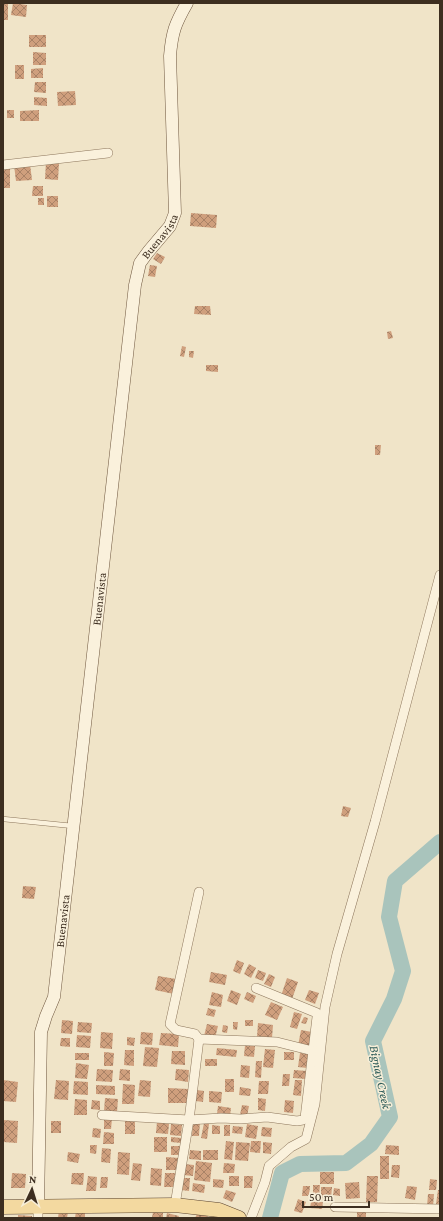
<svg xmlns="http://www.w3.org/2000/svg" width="443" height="1221" viewBox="0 0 443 1221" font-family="'Crimson Pro',serif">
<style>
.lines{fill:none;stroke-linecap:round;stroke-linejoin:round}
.river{stroke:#a9c4bc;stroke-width:16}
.building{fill:url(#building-cross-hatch)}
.lane-casing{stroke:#8d765c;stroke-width:5.5}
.street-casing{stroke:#8d765c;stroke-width:10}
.secondary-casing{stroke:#6f573f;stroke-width:13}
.primary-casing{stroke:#5b4430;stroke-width:15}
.lane{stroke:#faf1dc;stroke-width:4.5}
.street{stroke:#faf1dc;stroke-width:9}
.secondary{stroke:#faf1dc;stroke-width:12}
.primary{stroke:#f3d9a0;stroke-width:14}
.labels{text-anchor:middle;stroke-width:3;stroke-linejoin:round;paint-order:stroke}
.street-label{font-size:12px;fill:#3d2e20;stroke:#f7eed8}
.water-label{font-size:13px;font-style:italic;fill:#2f5d5a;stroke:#f7eed8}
</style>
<defs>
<pattern id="building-cross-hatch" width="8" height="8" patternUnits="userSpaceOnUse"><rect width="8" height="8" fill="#cf9f7d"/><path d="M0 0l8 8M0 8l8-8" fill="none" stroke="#a98266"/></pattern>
</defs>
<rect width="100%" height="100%" fill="#f0e4c8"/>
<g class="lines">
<!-- river -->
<polyline class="river" points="270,1218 282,1173 300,1164 346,1163 371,1144 390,1117 373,1041 394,999 403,971 389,917 395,881 440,842"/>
</g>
<!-- building -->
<g class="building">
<rect x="3" y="3" width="5" height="17"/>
<polygon points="13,3 27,5 26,17 11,15"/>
<rect x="29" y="35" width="17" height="12"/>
<polygon points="33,52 46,53 46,65 33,65"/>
<rect x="15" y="65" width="9" height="14"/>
<polygon points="43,68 43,78 31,78 31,69"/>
<polygon points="35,82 46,82 46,93 34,92"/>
<polygon points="75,91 76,105 58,106 57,92"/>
<polygon points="34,97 47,98 47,106 34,105"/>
<rect x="7" y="110" width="7" height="8"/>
<polygon points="39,110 39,121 20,121 20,111"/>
<polygon points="46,162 59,163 58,180 45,179"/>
<polygon points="30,164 32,180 16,181 14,165"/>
<rect x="3" y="169" width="7" height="19"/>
<polygon points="33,186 43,186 43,196 32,196"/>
<rect x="47" y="196" width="11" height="11"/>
<rect x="38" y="198" width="6" height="7"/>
<polygon points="191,213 217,215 216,228 190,226"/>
<polygon points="157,253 165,257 161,264 153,259"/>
<polygon points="150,265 157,266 155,277 148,276"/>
<polygon points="195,306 210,306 211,315 194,314"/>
<polygon points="391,331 393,338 388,339 387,332"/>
<polygon points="182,346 186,347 184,357 180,356"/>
<polygon points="189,351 194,351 193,358 189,357"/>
<polygon points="206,365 218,365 218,372 206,371"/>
<polygon points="375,445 381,445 380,455 375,455"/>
<polygon points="343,806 351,808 348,817 341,816"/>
<polygon points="23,886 36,887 34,899 22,898"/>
<polygon points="237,960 244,963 240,974 233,971"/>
<polygon points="249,964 256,968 251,978 244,974"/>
<polygon points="258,970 266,973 263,981 255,978"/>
<polygon points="211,972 227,975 225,985 209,982"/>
<polygon points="269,974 275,977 271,987 264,984"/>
<polygon points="158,976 176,979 174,994 155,990"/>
<polygon points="287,978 298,982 292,999 281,996"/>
<polygon points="231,990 241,994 237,1005 227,1001"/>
<polygon points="309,990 319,993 315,1004 305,1000"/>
<polygon points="212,992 223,995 221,1007 209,1005"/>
<polygon points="247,992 256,996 253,1003 244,999"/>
<polygon points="271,1002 283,1007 277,1020 265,1015"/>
<polygon points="208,1008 216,1010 214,1017 206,1015"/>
<polygon points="294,1012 302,1014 297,1029 290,1027"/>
<polygon points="304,1017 308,1018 306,1024 301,1023"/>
<polygon points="62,1020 73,1021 72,1034 61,1033"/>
<rect x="245" y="1020" width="8" height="6"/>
<polygon points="78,1022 92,1023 91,1033 77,1032"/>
<polygon points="233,1022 238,1022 237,1030 233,1029"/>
<polygon points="258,1023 273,1025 272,1038 257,1037"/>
<polygon points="207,1024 218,1026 215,1038 204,1036"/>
<polygon points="223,1025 228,1026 227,1033 222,1032"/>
<polygon points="301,1030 312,1032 309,1047 298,1046"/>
<polygon points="101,1032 113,1033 112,1049 100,1048"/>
<polygon points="141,1032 153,1033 152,1045 140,1044"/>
<polygon points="161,1033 179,1034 178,1047 159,1045"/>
<polygon points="77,1035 91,1036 90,1048 76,1047"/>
<polygon points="127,1037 135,1038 134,1046 127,1045"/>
<polygon points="61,1038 70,1038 70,1047 60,1046"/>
<polygon points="245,1045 255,1046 254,1057 244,1056"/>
<polygon points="145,1047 159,1048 157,1067 143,1066"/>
<polygon points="217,1048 237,1050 236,1057 216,1055"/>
<polygon points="265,1049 275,1050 273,1068 263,1067"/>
<polygon points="125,1050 134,1050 134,1066 124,1065"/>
<polygon points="172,1051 185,1051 185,1065 171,1064"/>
<polygon points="104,1052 114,1053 113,1066 104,1066"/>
<rect x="284" y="1052" width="10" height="8"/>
<rect x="75" y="1053" width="14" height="7"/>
<polygon points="300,1053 309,1054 307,1068 298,1067"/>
<rect x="205" y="1059" width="12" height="7"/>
<polygon points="256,1061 262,1061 261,1078 255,1077"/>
<polygon points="76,1063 89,1065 87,1079 75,1078"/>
<polygon points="241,1065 250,1066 249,1078 240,1077"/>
<polygon points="97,1069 113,1070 112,1082 96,1081"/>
<polygon points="120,1069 130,1070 130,1081 119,1080"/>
<polygon points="176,1069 189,1070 188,1082 175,1080"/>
<polygon points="294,1070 307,1071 306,1079 293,1078"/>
<polygon points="283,1074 290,1074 289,1086 282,1086"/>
<rect x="225" y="1079" width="9" height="13"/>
<polygon points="3,1080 18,1082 16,1102 3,1101"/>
<polygon points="56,1080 69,1081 68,1100 54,1099"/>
<polygon points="140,1080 151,1081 150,1097 138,1096"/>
<polygon points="295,1080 302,1080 301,1096 293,1095"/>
<polygon points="74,1081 88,1082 88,1095 73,1094"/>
<polygon points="259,1081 269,1081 268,1094 258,1094"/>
<polygon points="123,1084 135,1085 134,1104 122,1104"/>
<polygon points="96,1085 115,1086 115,1095 96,1094"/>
<polygon points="240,1087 251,1089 250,1096 239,1095"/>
<polygon points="168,1088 188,1089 188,1103 168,1103"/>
<polygon points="197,1090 204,1091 203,1102 196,1101"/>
<polygon points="209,1091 222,1092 221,1103 209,1102"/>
<polygon points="105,1098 118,1099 117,1112 104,1111"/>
<polygon points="258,1098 266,1099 265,1111 258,1110"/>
<polygon points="75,1099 87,1100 87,1115 74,1115"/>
<polygon points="92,1100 100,1101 100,1110 91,1109"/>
<polygon points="285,1100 294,1101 293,1113 284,1112"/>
<polygon points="242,1105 249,1106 247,1116 240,1115"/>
<polygon points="218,1106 231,1108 230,1116 217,1114"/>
<polygon points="104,1119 112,1119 111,1129 104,1129"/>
<polygon points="3,1120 18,1121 17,1143 3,1142"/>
<rect x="125" y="1120" width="10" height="14"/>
<rect x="51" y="1121" width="10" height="12"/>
<polygon points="193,1121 200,1121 199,1136 192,1136"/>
<polygon points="157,1122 169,1124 168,1134 156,1133"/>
<polygon points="204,1123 209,1124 207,1139 201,1138"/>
<polygon points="171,1124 182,1125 181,1136 170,1135"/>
<polygon points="247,1124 258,1126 256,1139 245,1137"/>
<polygon points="212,1125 220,1126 220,1134 212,1134"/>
<rect x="224" y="1125" width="6" height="11"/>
<polygon points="233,1126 243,1127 242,1134 232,1133"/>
<polygon points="262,1127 272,1128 271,1137 261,1136"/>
<polygon points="93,1128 101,1129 100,1138 92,1137"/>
<polygon points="104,1132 114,1133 114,1144 103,1144"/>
<rect x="154" y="1137" width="13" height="15"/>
<polygon points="171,1137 182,1138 181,1143 171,1142"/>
<polygon points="226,1141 234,1142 232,1160 224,1159"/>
<polygon points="251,1141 261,1141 260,1153 250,1152"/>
<polygon points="236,1142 250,1143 248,1161 235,1160"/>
<polygon points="263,1142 272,1143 271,1154 263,1153"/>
<polygon points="90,1145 97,1145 96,1154 90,1153"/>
<polygon points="386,1145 399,1146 399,1155 385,1154"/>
<rect x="171" y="1146" width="11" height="9"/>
<polygon points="102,1148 111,1149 110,1163 101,1162"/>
<polygon points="190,1150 201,1151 201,1160 189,1159"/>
<rect x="203" y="1150" width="15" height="10"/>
<polygon points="68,1152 80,1154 78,1163 67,1161"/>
<polygon points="118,1152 130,1153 129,1175 117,1174"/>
<rect x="380" y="1156" width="9" height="23"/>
<polygon points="166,1157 179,1158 178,1170 166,1170"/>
<polygon points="196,1161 212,1163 210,1182 194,1180"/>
<polygon points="133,1163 142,1164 140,1181 131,1180"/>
<polygon points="224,1163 235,1164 234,1173 223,1173"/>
<polygon points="184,1164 194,1165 193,1176 183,1175"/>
<polygon points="392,1165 400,1165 399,1178 391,1177"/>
<polygon points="151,1168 162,1169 161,1186 150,1185"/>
<rect x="320" y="1172" width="14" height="12"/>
<polygon points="12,1173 26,1174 25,1188 11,1188"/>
<polygon points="72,1173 84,1173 83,1185 71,1184"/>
<polygon points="165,1173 175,1173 174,1187 164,1187"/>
<polygon points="88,1176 97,1177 96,1191 86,1191"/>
<rect x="229" y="1176" width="10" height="10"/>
<polygon points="244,1176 253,1176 252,1188 244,1188"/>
<polygon points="367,1176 378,1176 377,1202 366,1202"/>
<polygon points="101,1177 108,1177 107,1188 100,1188"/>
<polygon points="182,1178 190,1178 189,1191 181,1190"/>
<polygon points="213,1179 224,1180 223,1188 213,1187"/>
<polygon points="430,1179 437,1180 436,1190 429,1190"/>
<polygon points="359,1182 360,1198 346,1199 345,1183"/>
<polygon points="193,1183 205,1185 204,1193 192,1191"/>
<polygon points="313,1185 320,1185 319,1196 313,1195"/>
<polygon points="303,1186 310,1186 309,1196 302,1196"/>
<polygon points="407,1186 417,1187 415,1200 405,1198"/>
<polygon points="321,1187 332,1187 331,1199 321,1198"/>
<polygon points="334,1188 340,1189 340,1196 333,1195"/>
<polygon points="226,1190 236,1193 232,1202 223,1198"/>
<polygon points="438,1190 440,1190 440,1205 436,1204"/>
<polygon points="428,1194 434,1194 433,1207 427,1207"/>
<polygon points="298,1199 306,1202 302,1213 294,1211"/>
<polygon points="311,1202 323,1202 322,1209 310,1208"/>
<polygon points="59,1210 68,1212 67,1218 58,1218"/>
<polygon points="76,1211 85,1211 85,1218 75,1218"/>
<polygon points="153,1212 163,1213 163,1218 152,1218"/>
<polygon points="198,1212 208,1215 207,1218 195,1218"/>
<rect x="357" y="1212" width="9" height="6"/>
<polygon points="167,1213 179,1216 178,1218 166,1218"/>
<polygon points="18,1215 32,1216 32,1218 18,1218"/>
</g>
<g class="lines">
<defs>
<polyline id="lane" points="3,819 73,826"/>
<g id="street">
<polyline points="3,165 108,153"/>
<polyline points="199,1039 195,1034 176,1030 170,1024 199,892"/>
<polyline points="102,1115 189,1120 221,1118 241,1119 267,1117 297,1121 303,1120 305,1118 317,1017 317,1013 256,988"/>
<polyline points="175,1205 189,1120 199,1039 277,1042 313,1051"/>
<polyline points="335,1207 440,1209"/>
<polyline points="38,1218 38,1207"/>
<polyline points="251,1218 265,1182 269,1166 291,1147 306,1139 315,1104 325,1007 337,954 375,822 440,575"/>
</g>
<g id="secondary">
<path id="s1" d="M38,1207L41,1032L46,1016L54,997L135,285L140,263L148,252L170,226L175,213L170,56C172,32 175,24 187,3"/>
</g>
<polyline id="primary" points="3,1207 175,1205 219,1210 239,1218"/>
</defs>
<!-- lane casing -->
<use href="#lane" class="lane-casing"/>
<!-- street casing -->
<use href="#street" class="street-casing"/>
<!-- secondary casing -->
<use href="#secondary" class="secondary-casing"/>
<!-- primary casing -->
<use href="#primary" class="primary-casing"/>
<!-- lane -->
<use href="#lane" class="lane"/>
<!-- street -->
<use href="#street" class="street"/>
<!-- secondary -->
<use href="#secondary" class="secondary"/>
<!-- primary -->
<use href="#primary" class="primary"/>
</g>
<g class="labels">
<!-- street labels -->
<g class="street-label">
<text dy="4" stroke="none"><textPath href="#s1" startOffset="985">Buenavista</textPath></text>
<text dy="4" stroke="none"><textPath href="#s1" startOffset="613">Buenavista</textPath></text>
<text dy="4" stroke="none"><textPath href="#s1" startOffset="289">Buenavista</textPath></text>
</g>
<!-- water labels -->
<g class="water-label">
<text transform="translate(381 1077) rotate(78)" y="5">Bignay Creek</text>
</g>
</g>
<!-- border -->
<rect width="443" height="1221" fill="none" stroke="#3d2e20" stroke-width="8"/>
<!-- north arrow -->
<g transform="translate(32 1189) rotate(4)" stroke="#f7eed8" stroke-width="3" paint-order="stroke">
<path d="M0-3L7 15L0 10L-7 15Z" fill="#3d2e20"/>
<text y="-6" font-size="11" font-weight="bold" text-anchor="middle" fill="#3d2e20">N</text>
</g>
<!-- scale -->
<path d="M303 1201v6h66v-6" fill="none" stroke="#3d2e20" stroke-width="2"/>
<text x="309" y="1201" font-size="12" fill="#3d2e20" stroke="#f7eed8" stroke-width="3" paint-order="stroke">50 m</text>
</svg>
